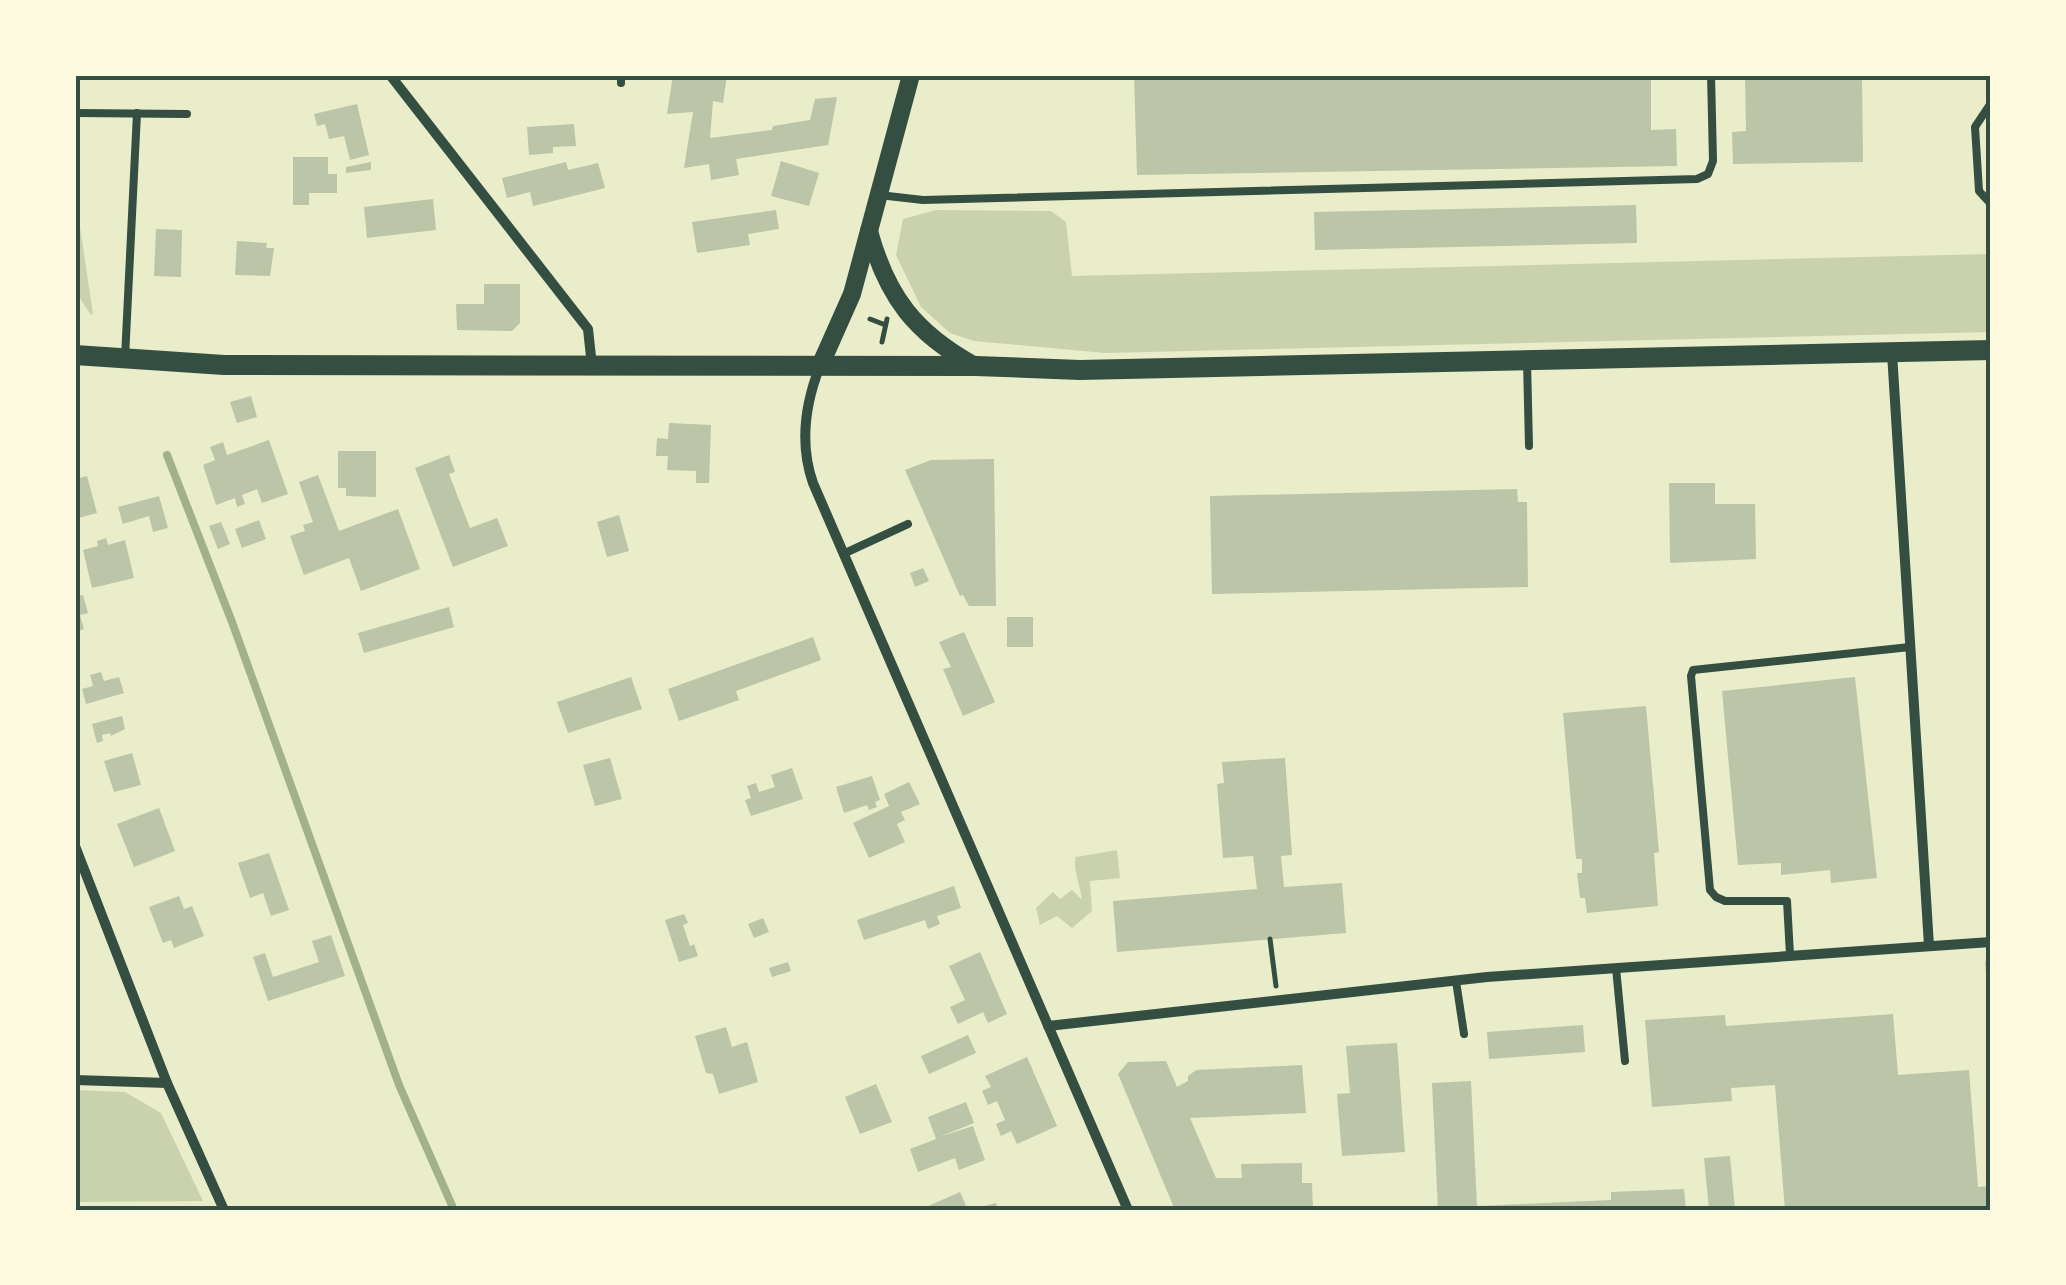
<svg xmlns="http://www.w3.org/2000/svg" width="2066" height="1285" viewBox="0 0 2066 1285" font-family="'Fira Sans',sans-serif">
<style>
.green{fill:#cad2ad}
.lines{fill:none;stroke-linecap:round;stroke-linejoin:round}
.stream{stroke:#a3b18a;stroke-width:8}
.building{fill:#bcc5a7}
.path{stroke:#344e41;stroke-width:5}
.service{stroke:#344e41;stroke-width:8}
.minor{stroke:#344e41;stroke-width:10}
.tertiary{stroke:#344e41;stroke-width:18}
.secondary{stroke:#344e41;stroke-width:20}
.neatline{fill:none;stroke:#344e41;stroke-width:4}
</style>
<rect width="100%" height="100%" fill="#e9edc9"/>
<!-- green -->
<g class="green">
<polygon points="75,194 93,314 91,315 75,291"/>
<polygon points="936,210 1051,211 1066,222 1072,276 1991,254 1991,332 1105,353 974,341 950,333 921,307 896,255 903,219"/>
<path d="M1117,850L1120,878L1090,881L1092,911L1072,928L1057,916L1040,925L1036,908L1053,892L1060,899L1072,890L1082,900C1081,887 1072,868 1076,857Z"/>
<polygon points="75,1090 125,1092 161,1113 203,1201 80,1202 75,1210"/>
</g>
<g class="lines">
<!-- stream -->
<polyline class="stream" points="167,455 232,622 399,1085 454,1210"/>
</g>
<!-- building -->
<g class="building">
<polygon points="305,75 362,75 362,80 305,79"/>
<polygon points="673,75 727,75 723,103 713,101 710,138 772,130 773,126 810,120 815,99 837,97 828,145 736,159 739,175 711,180 709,164 684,168 693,112 667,114"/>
<polygon points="1134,75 1651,75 1651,130 1676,129 1677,166 1137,175"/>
<polygon points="1745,75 1862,75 1863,162 1733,164 1732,132 1746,131"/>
<polygon points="357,104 369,155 350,160 344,136 329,139 325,124 317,126 314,114"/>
<polygon points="574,124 576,146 553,147 553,153 529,155 527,127"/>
<polygon points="293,157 328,157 328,174 337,174 337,193 309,193 309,205 293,205"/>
<polygon points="781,161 819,173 809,206 771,196"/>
<polygon points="371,162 371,170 346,173 346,167"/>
<polygon points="566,162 568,170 598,163 605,188 533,206 530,192 507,198 502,178"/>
<polygon points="433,199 436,230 367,238 364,207"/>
<polygon points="1636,205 1637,243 1315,250 1314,212"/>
<polygon points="776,210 779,229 748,234 750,245 697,253 692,222"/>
<polygon points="156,229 182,230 181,277 154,276"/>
<polygon points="237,241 267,243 266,248 274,248 270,276 235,275"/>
<polygon points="484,284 520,284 520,323 512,331 457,330 456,304 484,304"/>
<polygon points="251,396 257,417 237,423 230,402"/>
<polygon points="669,423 711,425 709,483 696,483 696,471 667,470 668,456 656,456 657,438 668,439"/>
<polygon points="269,440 288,494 262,503 257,489 242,495 245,504 237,507 235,498 216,505 203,465 215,460 210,447 223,442 227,455"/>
<polygon points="338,451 376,451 376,497 346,496 346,488 338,488"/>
<polygon points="449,455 455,472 449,474 470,528 497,518 508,546 453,567 415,468"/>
<polygon points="994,459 996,606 969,606 963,595 960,596 905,470 931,460"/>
<polygon points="318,475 339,531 398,509 420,569 361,591 349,558 304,575 290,536 305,531 303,525 313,522 299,482"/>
<polygon points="87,476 97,513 75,519 75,504 80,503 75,490 75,479"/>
<polygon points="1669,483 1715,483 1715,504 1755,504 1756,559 1670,563"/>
<polygon points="1517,489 1518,502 1527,502 1528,587 1212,594 1210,496"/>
<polygon points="159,496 168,528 153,532 149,516 123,524 118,507"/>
<polygon points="619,515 629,551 607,557 597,522"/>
<polygon points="259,520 266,539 242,548 235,529"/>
<polygon points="221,522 230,544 218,549 209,526"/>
<polygon points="106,538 108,545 125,540 134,578 92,588 83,550 98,546 97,541"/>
<polygon points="923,568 929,581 915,587 910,573"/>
<polygon points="83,595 88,613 80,615 84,629 75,632 75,597"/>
<polygon points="449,607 454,627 364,653 358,633"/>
<rect x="1007" y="617" width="26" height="30"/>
<polygon points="964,632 995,702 963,716 943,669 951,667 939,642"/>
<polygon points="813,637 821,660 736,691 739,700 679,721 668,689"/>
<polygon points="101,672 104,681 119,677 124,693 86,704 82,689 93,686 90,675"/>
<polygon points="631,677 642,709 568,733 557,702"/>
<polygon points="1855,677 1877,878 1831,883 1830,870 1781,875 1781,863 1738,865 1722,691"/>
<polygon points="1646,706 1659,852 1654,853 1658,906 1587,913 1585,898 1580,898 1577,873 1582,873 1582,859 1576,859 1563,713"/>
<polygon points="122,716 125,729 111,736 110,733 102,735 103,741 97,743 92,724"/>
<polygon points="132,753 141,785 114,792 104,761"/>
<polygon points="610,758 622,799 595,806 583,765"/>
<polygon points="1285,758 1292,855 1281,856 1284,887 1342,883 1346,933 1117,952 1113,901 1257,889 1253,856 1223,858 1217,784 1224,783 1222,762"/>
<polygon points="792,768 803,799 751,816 745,800 751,798 747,786 756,783 759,792 775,787 771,775"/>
<polygon points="872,776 880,800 875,802 877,807 869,810 867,805 844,813 836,787"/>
<polygon points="909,782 920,804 901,812 905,820 897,824 905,842 869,858 853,823 889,806 884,794"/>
<polygon points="159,808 175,851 134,867 117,824"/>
<polygon points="269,853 289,910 271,916 263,893 250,898 238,863"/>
<polygon points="954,886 961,908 937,916 940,924 928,929 925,920 864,940 857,920"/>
<polygon points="179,896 184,909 192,906 204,936 174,948 171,940 163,943 149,907"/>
<polygon points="684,914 688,923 683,925 690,946 694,944 698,956 679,962 665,920"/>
<polygon points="763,918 769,932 754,938 748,924"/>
<polygon points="331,935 345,976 268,1001 253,957 265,953 273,977 319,962 312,941"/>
<polygon points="980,952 1007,1014 988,1023 983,1012 958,1024 950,1007 965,1000 949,966"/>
<polygon points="1985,961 1991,961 1991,988 1987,988"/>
<polygon points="788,962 791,971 772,977 769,968"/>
<polygon points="1893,1014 1898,1075 1969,1070 1978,1187 1991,1186 1991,1210 1785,1210 1775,1085 1731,1088 1732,1101 1652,1107 1645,1020 1725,1015 1726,1026"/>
<polygon points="1583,1025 1585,1052 1489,1059 1487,1032"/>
<polygon points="726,1027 732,1047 747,1042 758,1082 719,1094 713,1074 706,1073 695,1036"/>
<polygon points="968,1035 976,1053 929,1074 921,1056"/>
<polygon points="1397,1043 1405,1152 1342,1156 1337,1094 1350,1093 1346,1046"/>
<polygon points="1027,1057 1057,1126 1017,1144 1011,1131 1001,1136 996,1124 1005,1120 997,1101 988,1105 982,1091 991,1087 985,1076"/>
<polygon points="1166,1061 1177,1087 1188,1081 1188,1076 1196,1070 1302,1065 1306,1113 1190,1118 1216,1178 1242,1178 1241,1164 1302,1163 1302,1183 1312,1183 1313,1210 1289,1210 1289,1206 1275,1206 1275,1210 1175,1210 1118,1074 1128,1062"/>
<polygon points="1471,1081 1477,1206 1611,1200 1611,1192 1684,1189 1686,1210 1438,1210 1432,1083"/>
<polygon points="876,1084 892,1122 860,1134 845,1097"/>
<polygon points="966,1102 974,1123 939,1137 973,1126 985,1160 959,1170 955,1158 918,1172 910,1149 936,1139 928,1117"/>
<polygon points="1730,1156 1735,1210 1709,1210 1704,1158"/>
<polygon points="960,1192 967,1208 919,1210"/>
<polygon points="996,1203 999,1210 972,1210 972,1209"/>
</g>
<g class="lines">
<!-- path -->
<g class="path">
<polyline points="870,319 883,324"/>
<polyline points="882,342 887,319"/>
<polyline points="1270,939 1276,986"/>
</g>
<!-- service -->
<g class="service">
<polyline points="621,83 621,75"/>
<polyline points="1991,103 1975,127 1979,191 1991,204"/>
<polyline points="75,113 187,114"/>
<polyline points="879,195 923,200 1697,179 1708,174 1713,161 1711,75"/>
<polyline points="125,358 137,113"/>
<polyline points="1527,361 1529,446"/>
<polyline points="843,554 908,524"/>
<polyline points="1790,955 1787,901 1725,901 1716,897 1710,890 1691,676 1693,670 1910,647"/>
<polyline points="1616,968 1625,1061"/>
<polyline points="1456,981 1464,1034"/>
</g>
<!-- minor -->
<g class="minor">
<polyline points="390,75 588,329 592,366"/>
<polyline points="1892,353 1929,946"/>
<path d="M820,366C805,404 799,443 813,483L1128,1210"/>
<polyline points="75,846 167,1083 224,1210"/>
<polyline points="1048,1026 1487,977 1991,942"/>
<polyline points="75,1080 167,1083"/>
</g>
<!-- tertiary -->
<g class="tertiary">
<path d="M869,231C887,297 915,333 975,366"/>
<polyline points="820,366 852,294 911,75"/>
</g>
<!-- secondary -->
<polyline class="secondary" points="75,355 224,365 976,366 1080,370 1991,350"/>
</g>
<!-- border -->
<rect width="2066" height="1285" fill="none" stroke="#fefae0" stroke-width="155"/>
<rect x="78" y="78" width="1910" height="1130" class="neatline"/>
</svg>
